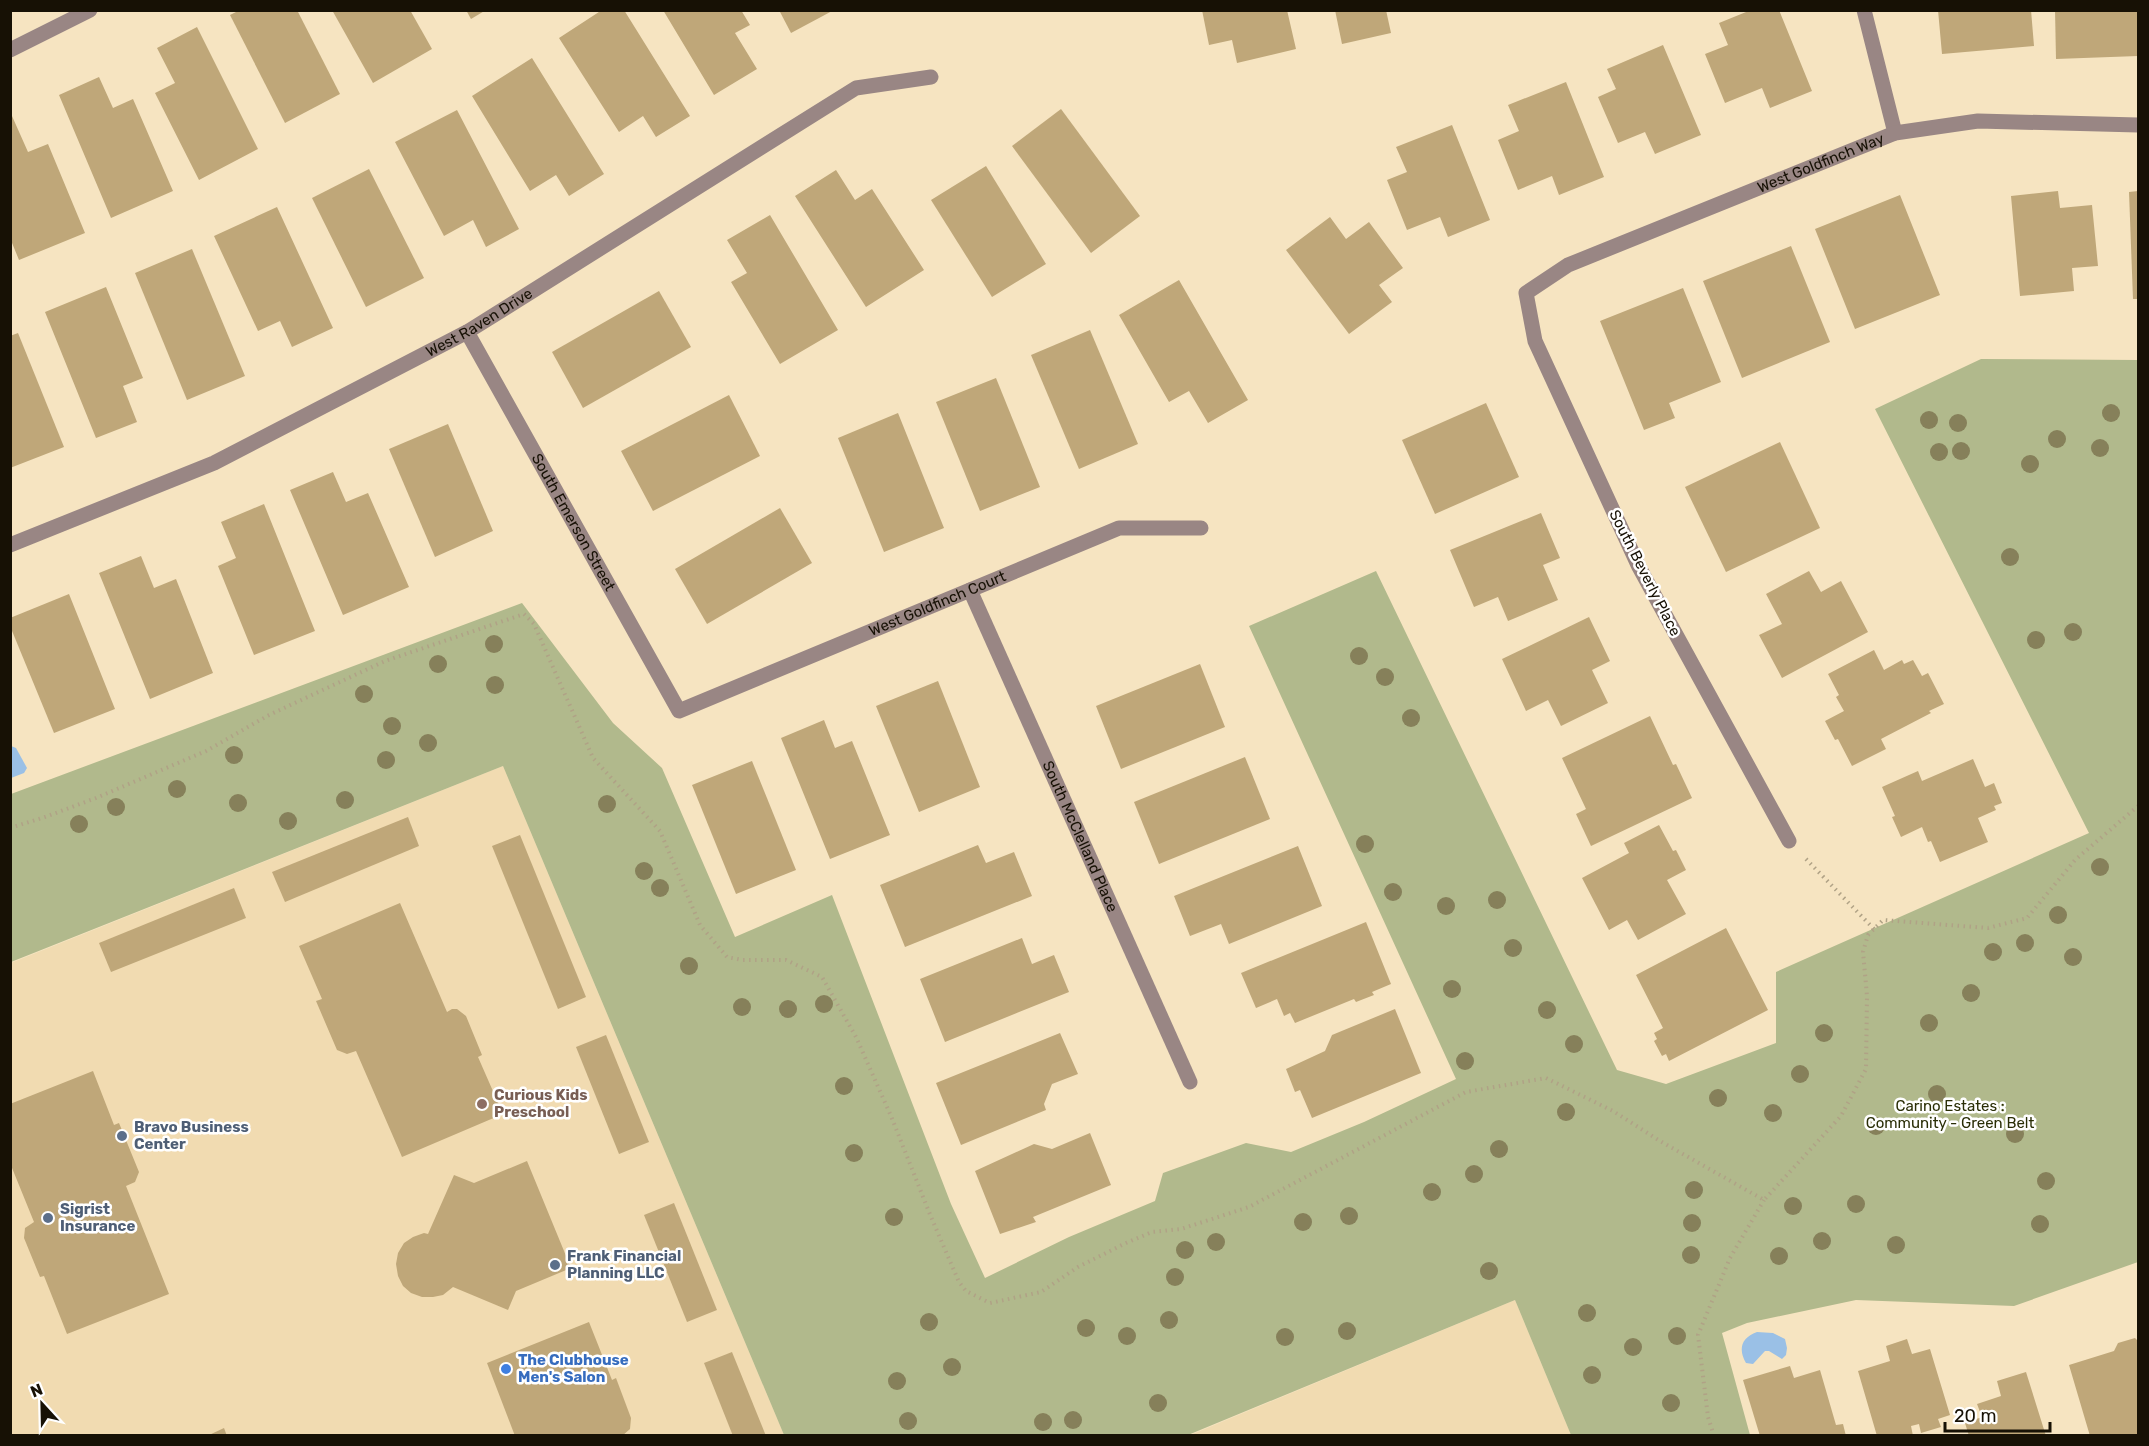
<svg xmlns="http://www.w3.org/2000/svg" width="2149" height="1446" viewBox="0 0 2149 1446" font-family="Rubik,sans-serif">
<style>
.built{fill:#f1dbb1}
.green{fill:#b1b98c}
.water{fill:#9ac0e6}
.building{fill:#bfa779}
.lines{fill:none;stroke-linecap:round;stroke-linejoin:round}
.path{stroke:#b0a286;stroke-width:4;stroke-dasharray:1.5 4.5;stroke-linecap:butt}
.street{stroke:#998684;stroke-width:15}
.tree{fill:#86805a}
.education-dot{fill:#8d6e63;stroke:#fff;stroke-width:2}
.service-dot{fill:#5c6f8a;stroke:#fff;stroke-width:2}
.shop-dot{fill:#3f7fe0;stroke:#fff;stroke-width:2}
.labels{text-anchor:middle;stroke-width:5;stroke-linejoin:round;paint-order:stroke}
.street-label{font-size:15px;fill:#171105;stroke:#fff}
.education-label{font-size:15px;font-weight:bold;fill:#785e54;stroke:#fff;text-anchor:start}
.park-label{font-size:15px;fill:#2a2e06;stroke:#fff}
.service-label{font-size:15px;font-weight:bold;fill:#4e5e75;stroke:#fff;text-anchor:start}
.shop-label{font-size:15px;font-weight:bold;fill:#366cbe;stroke:#fff;text-anchor:start}
</style>
<rect width="100%" height="100%" fill="#f6e4c1"/>
<!-- built -->
<g class="built">
<polygon points="503,766 784,1435 11,1436 11,963"/>
<polygon points="1515,1300 1571,1435 1188,1436"/>
</g>
<!-- green -->
<polygon class="green" points="1981,359 2138,360 2138,1262 2014,1306 1856,1300 1747,1323 1722,1333 1750,1435 1571,1435 1515,1300 1188,1435 784,1435 503,766 11,962 11,794 522,603 613,723 662,768 735,937 832,895 951,1204 985,1278 1069,1237 1155,1201 1163,1173 1246,1143 1291,1152 1364,1122 1456,1079 1249,626 1376,571 1617,1070 1666,1084 1776,1043 1776,972 2089,833 1875,409"/>
<!-- water -->
<g class="water">
<polygon points="11,746 16,748 27,768 24,773 11,778"/>
<path d="M1757,1332L1773,1333L1785,1339L1787,1348L1786,1355L1782,1359L1769,1351H1765L1753,1364L1746,1363C1738,1349 1741,1338 1757,1332Z"/>
</g>
<!-- building -->
<g class="building">
<polygon points="240,10 297,10 340,94 285,123 230,15"/>
<polygon points="332,10 410,10 432,49 373,83"/>
<polygon points="466,10 486,10 471,19"/>
<polygon points="602,10 624,10 690,116 656,137 643,116 619,132 559,38"/>
<polygon points="663,10 741,10 750,25 735,33 757,69 714,95"/>
<polygon points="779,10 834,10 791,33"/>
<polygon points="1202,10 1287,10 1296,49 1237,63 1232,40 1209,45"/>
<polygon points="1335,10 1386,10 1391,33 1342,44"/>
<polygon points="1751,10 1779,10 1812,91 1770,108 1762,88 1725,103 1705,54 1728,45 1719,23"/>
<polygon points="1938,10 2031,10 2034,46 1942,54"/>
<polygon points="2055,10 2138,10 2138,56 2056,59"/>
<polygon points="197,27 258,149 199,180 155,93 175,83 157,48"/>
<polygon points="1663,45 1701,135 1655,154 1645,132 1618,143 1598,97 1616,89 1607,69"/>
<polygon points="532,58 604,174 569,196 556,175 530,191 472,96"/>
<polygon points="99,77 113,108 133,99 173,191 111,218 59,95"/>
<polygon points="1566,82 1604,177 1559,195 1552,176 1518,190 1498,140 1519,131 1508,105"/>
<polygon points="1061,109 1140,216 1091,253 1012,146"/>
<polygon points="457,110 519,229 486,247 473,220 444,236 395,142"/>
<polygon points="10,116 12,116 28,152 48,144 85,233 19,260 10,238"/>
<polygon points="1452,125 1490,220 1448,237 1440,217 1407,230 1387,180 1407,172 1396,147"/>
<polygon points="986,166 1046,264 992,297 931,200"/>
<polygon points="369,169 424,278 366,307 312,198"/>
<polygon points="836,170 855,200 872,189 924,270 866,307 795,196"/>
<polygon points="2058,191 2060,208 2092,205 2098,266 2072,268 2074,291 2020,296 2011,196"/>
<polygon points="2138,191 2138,299 2133,299 2129,192"/>
<polygon points="1900,195 1940,295 1855,329 1815,229"/>
<polygon points="277,207 333,328 292,347 280,321 258,331 214,236"/>
<polygon points="770,215 838,330 780,364 731,282 747,273 727,240"/>
<polygon points="1330,217 1346,239 1369,222 1403,268 1379,285 1392,302 1349,334 1286,250"/>
<polygon points="1791,246 1830,342 1742,378 1703,281"/>
<polygon points="192,249 245,376 187,400 135,273"/>
<polygon points="1179,280 1248,400 1208,423 1189,391 1169,402 1119,315"/>
<polygon points="106,287 143,378 123,386 137,422 96,438 45,312"/>
<polygon points="1683,288 1721,382 1669,403 1675,418 1644,430 1600,321"/>
<polygon points="659,291 691,347 583,408 552,352"/>
<polygon points="1090,330 1138,444 1079,469 1031,355"/>
<polygon points="18,333 64,447 10,468 10,336"/>
<polygon points="996,378 1040,487 980,511 936,402"/>
<polygon points="729,395 760,456 653,511 621,451"/>
<polygon points="1486,403 1519,477 1435,514 1402,440"/>
<polygon points="898,413 944,528 884,552 838,438"/>
<polygon points="448,424 493,531 435,557 389,449"/>
<polygon points="1780,442 1820,528 1726,572 1685,487"/>
<polygon points="333,472 346,502 368,493 409,587 343,615 290,490"/>
<polygon points="264,504 315,631 254,655 218,566 236,558 221,522"/>
<polygon points="780,508 812,563 707,624 675,569"/>
<polygon points="1541,513 1560,558 1543,565 1558,600 1508,621 1498,597 1474,607 1450,550"/>
<polygon points="141,556 154,588 176,579 213,673 150,699 99,573"/>
<polygon points="1809,571 1821,592 1841,581 1868,632 1782,678 1759,635 1782,624 1766,594"/>
<polygon points="69,594 115,709 54,733 10,626 10,618"/>
<polygon points="1589,617 1610,661 1592,670 1608,703 1561,726 1548,700 1526,711 1502,659"/>
<polygon points="1874,650 1884,670 1902,660 1904,664 1913,660 1922,676 1928,673 1944,704 1929,711 1931,713 1881,739 1886,749 1852,766 1838,739 1835,740 1825,721 1844,711 1836,697 1839,695 1828,674"/>
<polygon points="1200,664 1225,727 1121,769 1096,706"/>
<polygon points="938,681 980,787 919,812 876,706"/>
<polygon points="1650,716 1673,765 1676,764 1692,798 1591,846 1576,814 1586,809 1562,758"/>
<polygon points="824,720 835,748 852,741 890,835 830,859 781,738"/>
<polygon points="1245,757 1270,819 1159,864 1134,802"/>
<polygon points="1973,759 1985,787 1994,783 2002,803 1994,806 1996,810 1978,818 1988,842 1940,862 1931,841 1928,842 1922,827 1901,837 1892,817 1895,816 1882,787 1918,771 1922,781"/>
<polygon points="752,761 796,870 736,894 692,785"/>
<polygon points="408,817 419,846 285,902 272,872"/>
<polygon points="1659,825 1673,851 1676,850 1686,870 1667,880 1686,914 1638,940 1627,920 1609,930 1582,878 1629,853 1624,843"/>
<polygon points="520,835 586,997 558,1009 492,846"/>
<polygon points="978,845 986,863 1014,852 1032,896 905,947 880,885"/>
<polygon points="1298,846 1322,906 1229,944 1221,924 1190,936 1174,896"/>
<polygon points="234,888 246,918 111,972 99,943"/>
<polygon points="400,903 447,1012 452,1009 457,1009 466,1016 482,1055 478,1057 503,1114 402,1157 356,1051 347,1054 337,1050 316,1001 322,999 299,946"/>
<polygon points="1366,922 1391,984 1372,992 1374,995 1356,1002 1354,999 1295,1023 1290,1013 1284,1016 1277,999 1256,1008 1241,973"/>
<polygon points="1726,928 1768,1010 1669,1061 1666,1054 1662,1056 1654,1041 1657,1039 1654,1033 1663,1028 1636,975"/>
<polygon points="1022,938 1032,964 1054,955 1069,992 945,1042 920,979"/>
<polygon points="1395,1009 1421,1073 1312,1118 1300,1090 1295,1092 1286,1069 1325,1051 1332,1035"/>
<polygon points="1060,1033 1078,1074 1052,1084 1044,1104 1046,1110 961,1145 936,1083"/>
<polygon points="606,1035 649,1142 619,1154 576,1047"/>
<polygon points="93,1071 114,1125 119,1123 139,1172 135,1182 126,1186 169,1294 67,1334 44,1276 40,1277 24,1238 25,1228 34,1222 10,1163 10,1104"/>
<polygon points="1090,1133 1111,1185 1033,1217 1036,1222 1000,1234 975,1171 1034,1144 1052,1149"/>
<polygon points="527,1161 571,1268 516,1291 508,1310 453,1287 443,1295 433,1297 422,1297 411,1293 403,1286 398,1276 396,1264 398,1253 404,1243 413,1237 424,1233 428,1234 454,1175 474,1183"/>
<polygon points="674,1203 717,1310 687,1322 644,1215"/>
<polygon points="589,1322 612,1380 616,1378 631,1418 630,1429 622,1436 515,1436 487,1363"/>
<polygon points="2135,1338 2138,1341 2138,1436 2090,1436 2069,1365 2114,1351 2118,1343"/>
<polygon points="1907,1339 1912,1354 1930,1349 1950,1415 1938,1419 1941,1427 1921,1433 1919,1424 1911,1426 1913,1436 1877,1436 1858,1371 1890,1361 1886,1346"/>
<polygon points="732,1352 766,1436 733,1436 704,1363"/>
<polygon points="1790,1366 1794,1378 1820,1370 1836,1425 1843,1424 1846,1436 1760,1436 1743,1380"/>
<polygon points="2026,1372 2046,1436 1969,1436 1965,1423 1982,1417 1977,1404 2001,1396 1997,1381"/>
<polygon points="224,1428 227,1436 207,1436"/>
</g>
<g class="lines">
<!-- path -->
<g class="path">
<polyline points="10,828 45,817 96,798 206,751 269,715 385,661 524,614 534,624 593,758 660,831 700,925 727,957 742,960 786,960 822,977 856,1037 891,1116 931,1217 959,1282 966,1291 990,1303 1041,1292 1078,1267 1126,1243 1152,1232 1181,1229 1249,1207 1466,1092 1546,1078 1613,1111 1660,1141 1764,1200 1841,1116 1866,1069 1867,996 1863,952 1868,935 1883,920 1988,928 2027,918 2075,860 2138,806"/>
<polyline points="1806,859 1874,929"/>
<polyline points="1714,1436 1708,1417 1698,1335 1730,1258 1764,1200"/>
</g>
<!-- street -->
<g class="street">
<polyline points="1864,10 1895,133"/>
<polyline points="10,50 90,10"/>
<path id="s1" d="M467,332L679,711L1119,528H1201"/>
<path id="s2" d="M10,545L214,463L467,332L856,88L931,77"/>
<path id="s3" d="M970,590L1190,1082"/>
<path id="s4" d="M1789,841L1639,567L1535,341L1526,293L1568,265L1895,133L1978,121L2138,125"/>
</g>
</g>
<!-- trees -->
<g class="tree">
<circle cx="2111" cy="413" r="9"/>
<circle cx="1929" cy="420" r="9"/>
<circle cx="1958" cy="423" r="9"/>
<circle cx="2057" cy="439" r="9"/>
<circle cx="2100" cy="448" r="9"/>
<circle cx="1961" cy="451" r="9"/>
<circle cx="1939" cy="452" r="9"/>
<circle cx="2030" cy="464" r="9"/>
<circle cx="2010" cy="557" r="9"/>
<circle cx="2073" cy="632" r="9"/>
<circle cx="2036" cy="640" r="9"/>
<circle cx="494" cy="644" r="9"/>
<circle cx="1359" cy="656" r="9"/>
<circle cx="438" cy="664" r="9"/>
<circle cx="1385" cy="677" r="9"/>
<circle cx="495" cy="685" r="9"/>
<circle cx="364" cy="694" r="9"/>
<circle cx="1411" cy="718" r="9"/>
<circle cx="392" cy="726" r="9"/>
<circle cx="428" cy="743" r="9"/>
<circle cx="234" cy="755" r="9"/>
<circle cx="386" cy="760" r="9"/>
<circle cx="177" cy="789" r="9"/>
<circle cx="345" cy="800" r="9"/>
<circle cx="238" cy="803" r="9"/>
<circle cx="607" cy="804" r="9"/>
<circle cx="116" cy="807" r="9"/>
<circle cx="288" cy="821" r="9"/>
<circle cx="79" cy="824" r="9"/>
<circle cx="1365" cy="844" r="9"/>
<circle cx="2100" cy="867" r="9"/>
<circle cx="644" cy="871" r="9"/>
<circle cx="660" cy="888" r="9"/>
<circle cx="1393" cy="892" r="9"/>
<circle cx="1497" cy="900" r="9"/>
<circle cx="1446" cy="906" r="9"/>
<circle cx="2058" cy="915" r="9"/>
<circle cx="2025" cy="943" r="9"/>
<circle cx="1513" cy="948" r="9"/>
<circle cx="1993" cy="952" r="9"/>
<circle cx="2073" cy="957" r="9"/>
<circle cx="689" cy="966" r="9"/>
<circle cx="1452" cy="989" r="9"/>
<circle cx="1971" cy="993" r="9"/>
<circle cx="824" cy="1004" r="9"/>
<circle cx="742" cy="1007" r="9"/>
<circle cx="788" cy="1009" r="9"/>
<circle cx="1547" cy="1010" r="9"/>
<circle cx="1929" cy="1023" r="9"/>
<circle cx="1824" cy="1033" r="9"/>
<circle cx="1574" cy="1044" r="9"/>
<circle cx="1465" cy="1061" r="9"/>
<circle cx="1800" cy="1074" r="9"/>
<circle cx="844" cy="1086" r="9"/>
<circle cx="1937" cy="1094" r="9"/>
<circle cx="1718" cy="1098" r="9"/>
<circle cx="1566" cy="1112" r="9"/>
<circle cx="1773" cy="1113" r="9"/>
<circle cx="1876" cy="1126" r="9"/>
<circle cx="2015" cy="1134" r="9"/>
<circle cx="1499" cy="1149" r="9"/>
<circle cx="854" cy="1153" r="9"/>
<circle cx="1474" cy="1174" r="9"/>
<circle cx="2046" cy="1181" r="9"/>
<circle cx="1694" cy="1190" r="9"/>
<circle cx="1432" cy="1192" r="9"/>
<circle cx="1856" cy="1204" r="9"/>
<circle cx="1793" cy="1206" r="9"/>
<circle cx="1349" cy="1216" r="9"/>
<circle cx="894" cy="1217" r="9"/>
<circle cx="1303" cy="1222" r="9"/>
<circle cx="1692" cy="1223" r="9"/>
<circle cx="2040" cy="1224" r="9"/>
<circle cx="1822" cy="1241" r="9"/>
<circle cx="1216" cy="1242" r="9"/>
<circle cx="1896" cy="1245" r="9"/>
<circle cx="1185" cy="1250" r="9"/>
<circle cx="1691" cy="1255" r="9"/>
<circle cx="1779" cy="1256" r="9"/>
<circle cx="1489" cy="1271" r="9"/>
<circle cx="1175" cy="1277" r="9"/>
<circle cx="1587" cy="1313" r="9"/>
<circle cx="1169" cy="1320" r="9"/>
<circle cx="929" cy="1322" r="9"/>
<circle cx="1086" cy="1328" r="9"/>
<circle cx="1347" cy="1331" r="9"/>
<circle cx="1127" cy="1336" r="9"/>
<circle cx="1677" cy="1336" r="9"/>
<circle cx="1285" cy="1337" r="9"/>
<circle cx="1633" cy="1347" r="9"/>
<circle cx="952" cy="1367" r="9"/>
<circle cx="1592" cy="1375" r="9"/>
<circle cx="897" cy="1381" r="9"/>
<circle cx="1158" cy="1403" r="9"/>
<circle cx="1671" cy="1403" r="9"/>
<circle cx="1073" cy="1420" r="9"/>
<circle cx="908" cy="1421" r="9"/>
<circle cx="1043" cy="1422" r="9"/>
</g>
<!-- markers -->
<circle class="education-dot" cx="482" cy="1104" r="6"/>
<g class="service-dot">
<circle cx="122" cy="1136" r="6"/>
<circle cx="48" cy="1218" r="6"/>
<circle cx="555" cy="1265" r="6"/>
</g>
<circle class="shop-dot" cx="506" cy="1369" r="6"/>
<g class="labels">
<!-- street labels -->
<g class="street-label">
<text dy="5" stroke="none"><textPath href="#s4" startOffset="933">West Goldfinch Way</textPath></text>
<text dy="5" stroke="none"><textPath href="#s2" startOffset="520">West Raven Drive</textPath></text>
<text dy="5" stroke="none"><textPath href="#s1" startOffset="218">South Emerson Street</textPath></text>
<text transform="translate(1645 573) rotate(63)" y="5">South Beverly Place</text>
<text dy="5" stroke="none"><textPath href="#s1" startOffset="714">West Goldfinch Court</textPath></text>
<text dy="5" stroke="none"><textPath href="#s3" startOffset="270">South McClelland Place</textPath></text>
</g>
<!-- education labels -->
<g class="education-label">
<text x="494" y="1100">Curious Kids<tspan x="494" dy="17">Preschool</tspan></text>
</g>
<!-- park labels -->
<g class="park-label">
<text x="1950" y="1111">Carino Estates :<tspan x="1950" dy="17">Community - Green Belt</tspan></text>
</g>
<!-- service labels -->
<g class="service-label">
<text x="134" y="1132">Bravo Business<tspan x="134" dy="17">Center</tspan></text>
<text x="60" y="1214">Sigrist<tspan x="60" dy="17">Insurance</tspan></text>
<text x="567" y="1261">Frank Financial<tspan x="567" dy="17">Planning LLC</tspan></text>
</g>
<!-- shop labels -->
<g class="shop-label">
<text x="518" y="1365">The Clubhouse<tspan x="518" dy="17">Men's Salon</tspan></text>
</g>
</g>
<!-- border -->
<rect width="2149" height="1446" fill="none" stroke="#171105" stroke-width="24"/>
<!-- north arrow -->
<g transform="translate(42 1404) rotate(338)" stroke="#ffffff" stroke-width="4.5" paint-order="stroke">
<path d="M0-4.5L10 22L0 15L-10 22Z" fill="#171105"/>
<text y="-9" font-size="16" font-weight="bold" text-anchor="middle" fill="#171105">N</text>
</g>
<!-- scale -->
<path d="M1945 1422v9h105v-9" fill="none" stroke="#171105" stroke-width="3"/>
<text x="1954" y="1422" font-size="18" fill="#171105" stroke="#ffffff" stroke-width="4.5" paint-order="stroke">20 m</text>
</svg>
